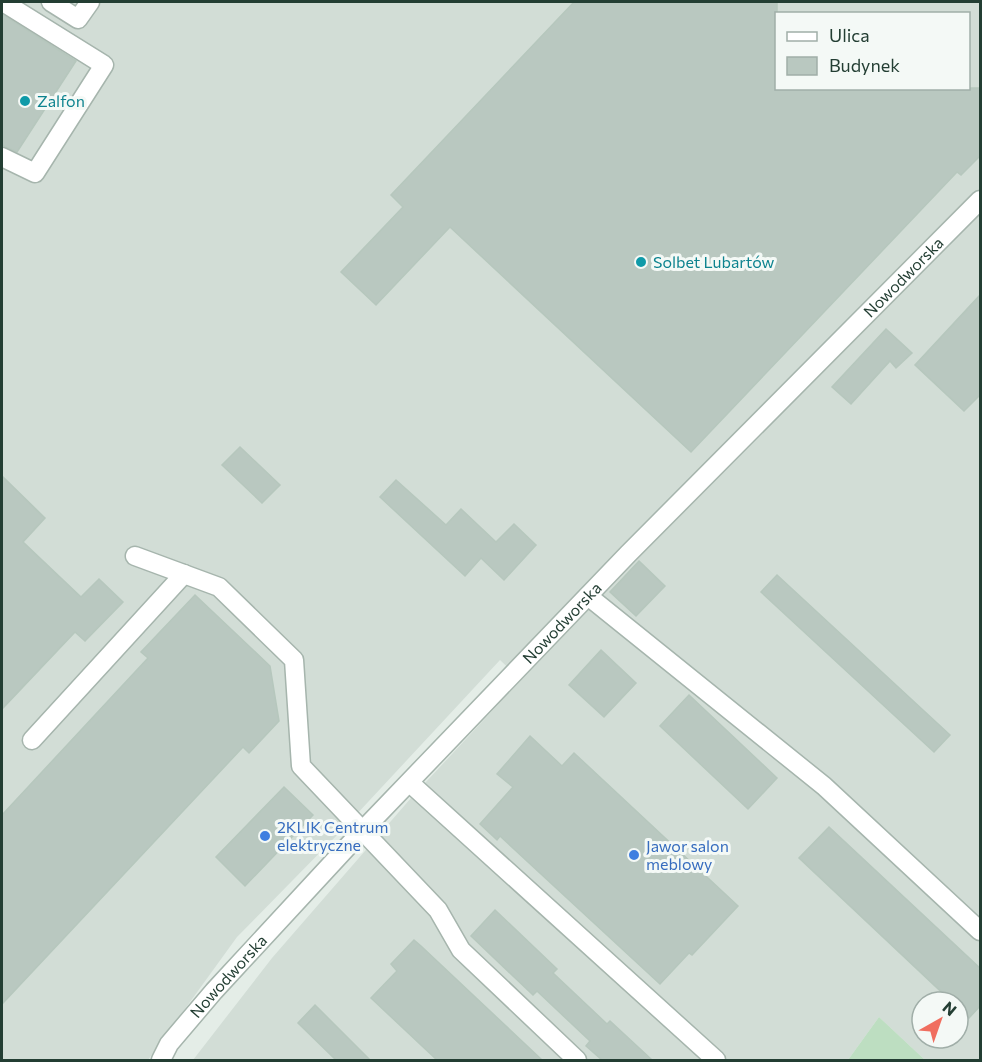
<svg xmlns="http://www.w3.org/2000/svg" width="982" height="1062" viewBox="0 0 982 1062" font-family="Commissioner,sans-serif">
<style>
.built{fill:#d2ddd6;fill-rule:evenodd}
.green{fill:#bddec1}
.building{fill:#b9c8c0;stroke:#b6c7bd;stroke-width:1.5}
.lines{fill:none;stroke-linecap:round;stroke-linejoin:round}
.minor-casing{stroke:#a6b5ad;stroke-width:21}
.minor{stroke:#fff;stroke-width:18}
.culture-dot{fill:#0f9aa8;stroke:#f4f9f6;stroke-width:2}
.shop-dot{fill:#3f7fe0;stroke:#f4f9f6;stroke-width:2}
.labels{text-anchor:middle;stroke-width:6;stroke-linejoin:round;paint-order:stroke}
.culture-label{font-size:16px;fill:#0d838f;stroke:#f4f9f6;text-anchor:start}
.street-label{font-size:16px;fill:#233e33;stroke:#f4f9f6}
.shop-label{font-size:16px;fill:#366cbe;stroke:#f4f9f6;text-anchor:start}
</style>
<rect width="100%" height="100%" fill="#e4ede7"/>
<!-- built -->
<path class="built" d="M2,2H980V1060H925L879,1017L848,1060H193L272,958L411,798L521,680L500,660L342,830L237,937L148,1060H2ZM776,14H968V88H776ZM922,1002H958V1038H922Z"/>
<!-- green -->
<polygon class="green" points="879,1017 925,1060 848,1060"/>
<!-- building -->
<g class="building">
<polygon points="574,2 777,2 777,88 981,88 981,155 961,175 957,172 691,452 450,227 376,305 341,272 403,207 391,195"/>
<polygon points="2,14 76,61 17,152 2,145"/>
<polygon points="981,294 981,394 964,411 915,365"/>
<polygon points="886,329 912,353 896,368 890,361 851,404 832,387"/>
<polygon points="240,447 280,485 262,503 222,465"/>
<polygon points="2,476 45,518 23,542 81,597 99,579 123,602 85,641 75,632 2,709"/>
<polygon points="396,480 446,525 461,509 496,542 514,524 536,545 504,580 481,558 465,576 380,497"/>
<polygon points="639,561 665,586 636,616 610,592"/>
<polygon points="777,575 950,735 934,752 761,592"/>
<polygon points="195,595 270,666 279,721 249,753 243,747 2,1004 2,815 148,658 141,652"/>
<polygon points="601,650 636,683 604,717 569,685"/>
<polygon points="689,695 777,778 748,809 660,726"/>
<polygon points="530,736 562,766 574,753 738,906 692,955 689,953 660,984 500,836 497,840 480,824 513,787 497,774"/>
<polygon points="284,787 313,815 245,886 216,857"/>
<polygon points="829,827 981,969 981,1005 969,1018 958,1008 958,1002 952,1002 799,858"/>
<polygon points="495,910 557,969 553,973 607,1024 610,1021 652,1060 602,1060 586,1046 590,1041 537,991 533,995 471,936"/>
<polygon points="414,940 421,946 542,1060 437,1060 371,998 397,971 391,964"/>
<polygon points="315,1005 370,1060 336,1060 298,1023"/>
</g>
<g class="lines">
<defs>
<g id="minor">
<polyline points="51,2 78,19 90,2"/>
<polyline points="2,157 35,173 104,65 3,2"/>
<polyline points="135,556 219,587 294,660 301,766 438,910 461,950 577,1060"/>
<polyline points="588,596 824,786 980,931"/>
<polyline points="32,740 184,574"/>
<polyline points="410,783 716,1060"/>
<path id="s1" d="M161,1060L169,1044L214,991L362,831L628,554L980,200"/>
</g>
</defs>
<!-- minor casing -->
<use href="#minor" class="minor-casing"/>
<!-- minor -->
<use href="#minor" class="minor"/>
</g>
<!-- markers -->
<g class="culture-dot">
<circle cx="25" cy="101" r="6"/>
<circle cx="641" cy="262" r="6"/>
</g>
<g class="shop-dot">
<circle cx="265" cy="836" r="6"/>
<circle cx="634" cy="855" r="6"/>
</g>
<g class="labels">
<!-- culture labels -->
<g class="culture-label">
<text x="37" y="107">Zalfon</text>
<text x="653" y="268">Solbet Lubartów</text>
</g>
<!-- street labels -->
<g class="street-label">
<text dy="6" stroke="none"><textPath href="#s1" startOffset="1080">Nowodworska</textPath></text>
<text dy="6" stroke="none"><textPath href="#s1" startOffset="594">Nowodworska</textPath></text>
<text dy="6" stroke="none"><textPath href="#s1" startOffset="108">Nowodworska</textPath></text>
</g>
<!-- shop labels -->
<g class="shop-label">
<text x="277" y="833">2KLIK Centrum<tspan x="277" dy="18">elektryczne</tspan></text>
<text x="646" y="852">Jawor salon<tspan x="646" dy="18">meblowy</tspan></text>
</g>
</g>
<!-- border -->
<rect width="982" height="1062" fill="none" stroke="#233e33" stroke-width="6"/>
<!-- legend -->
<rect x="775" y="12" width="195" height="78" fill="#f4f9f6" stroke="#a0aea8" stroke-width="1.5"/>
<rect x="787" y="32" width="30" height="9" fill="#ffffff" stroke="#a0aea8" stroke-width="1.5"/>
<text x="829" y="42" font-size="18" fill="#233e33">Ulica</text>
<rect x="787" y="57" width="30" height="18" fill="#b9c8c0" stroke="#a0aea8" stroke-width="1.5"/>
<text x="829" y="72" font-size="18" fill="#233e33">Budynek</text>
<!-- north arrow -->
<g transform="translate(940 1020) rotate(40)"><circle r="28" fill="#f4f9f6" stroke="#a0aea8" stroke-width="1.5"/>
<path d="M0-4.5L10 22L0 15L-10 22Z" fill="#f06e5f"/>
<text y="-9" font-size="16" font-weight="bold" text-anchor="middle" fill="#233e33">N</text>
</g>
</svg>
